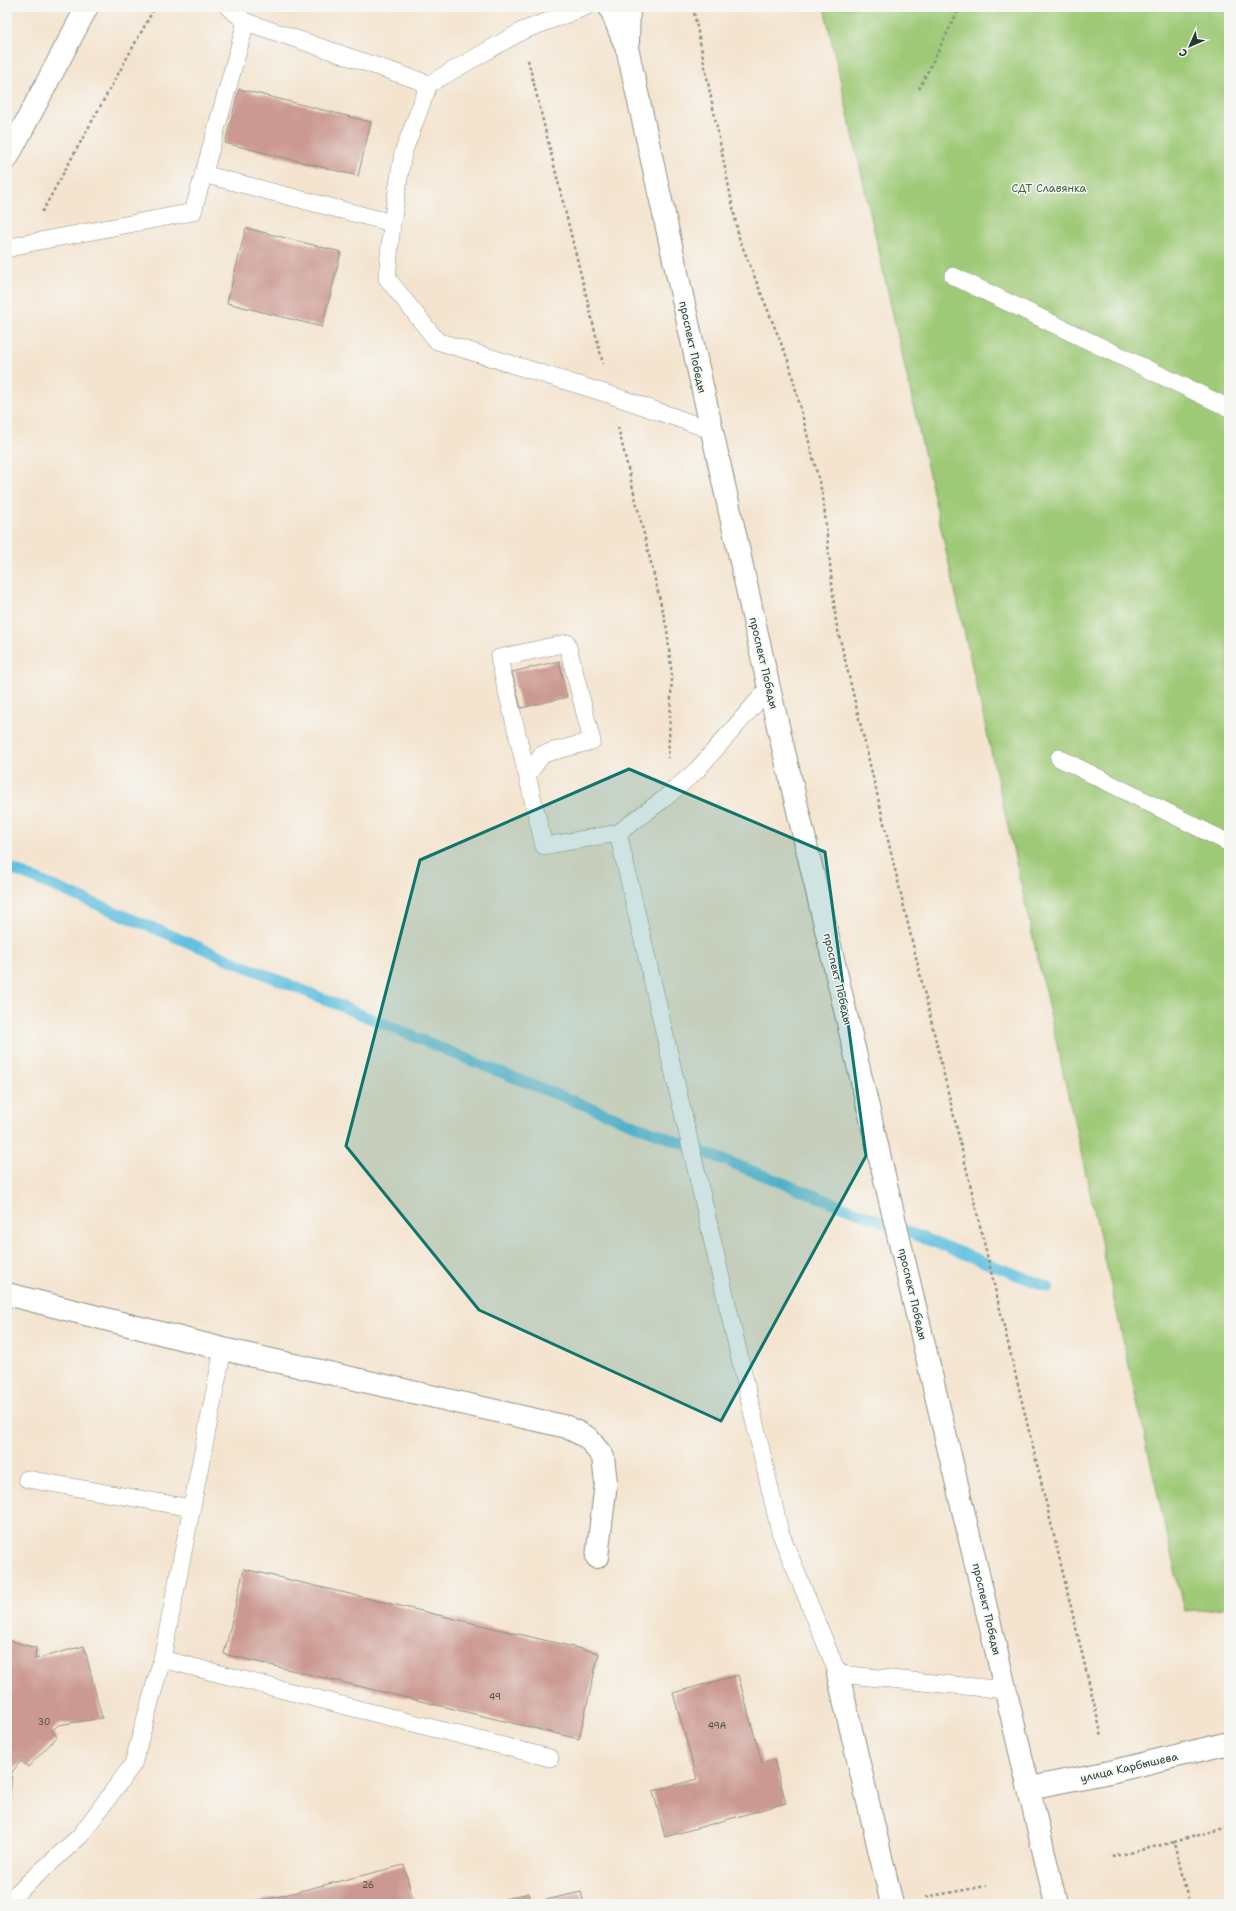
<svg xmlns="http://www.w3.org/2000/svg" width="1236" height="1911" viewBox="0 0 1236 1911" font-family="'Shantell Sans',sans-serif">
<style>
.green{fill:#9ec976;stroke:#5e8355}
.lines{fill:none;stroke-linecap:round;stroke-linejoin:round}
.stream{stroke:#62c0e0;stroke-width:11}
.building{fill:#cb9991}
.lane-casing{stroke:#8a9082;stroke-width:18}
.street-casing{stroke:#8a9082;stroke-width:24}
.secondary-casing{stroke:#8a9082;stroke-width:24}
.primary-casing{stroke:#8a9082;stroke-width:24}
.path{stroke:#8a9082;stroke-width:2.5;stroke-dasharray:3 3;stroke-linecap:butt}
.lane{stroke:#fff;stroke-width:17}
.street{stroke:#fff;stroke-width:22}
.secondary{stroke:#fff;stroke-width:22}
.primary{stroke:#fff;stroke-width:22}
.marked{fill:#0f766e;fill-opacity:0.2;stroke:#0f766e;stroke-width:3;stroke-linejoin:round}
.labels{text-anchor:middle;stroke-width:3;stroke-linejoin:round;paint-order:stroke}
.number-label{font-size:9px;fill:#4a544b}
.park-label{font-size:11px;fill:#3f6044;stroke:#f6f6f2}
.street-label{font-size:11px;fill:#1f3d34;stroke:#f6f6f2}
</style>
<rect width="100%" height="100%" fill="#f6f6f2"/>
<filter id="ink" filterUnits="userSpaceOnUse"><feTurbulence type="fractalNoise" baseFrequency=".025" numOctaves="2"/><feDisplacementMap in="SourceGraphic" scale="8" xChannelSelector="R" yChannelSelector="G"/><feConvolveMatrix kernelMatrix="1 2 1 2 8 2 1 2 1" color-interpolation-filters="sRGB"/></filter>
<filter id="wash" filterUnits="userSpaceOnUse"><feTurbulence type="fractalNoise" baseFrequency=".012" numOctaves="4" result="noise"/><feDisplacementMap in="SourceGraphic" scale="16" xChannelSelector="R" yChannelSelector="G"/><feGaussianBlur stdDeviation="0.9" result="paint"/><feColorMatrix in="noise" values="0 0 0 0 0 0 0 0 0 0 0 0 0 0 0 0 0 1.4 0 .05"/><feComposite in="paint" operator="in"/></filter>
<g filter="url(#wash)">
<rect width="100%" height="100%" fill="#f4e4cf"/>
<!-- green -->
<polygon class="green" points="824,7 1229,7 1229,1608 1184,1611"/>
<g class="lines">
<!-- stream -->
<polyline class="stream" points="7,867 487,1067 1048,1287"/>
</g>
<g id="blocks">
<!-- building -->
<g class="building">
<polygon points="239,89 371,122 358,176 225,143"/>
<polygon points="246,228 341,252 322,327 227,303"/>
<polygon points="559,661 567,697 521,708 512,672"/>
<polygon points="244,1569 599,1653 579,1739 224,1654"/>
<polygon points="7,1640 36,1648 35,1659 84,1646 102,1718 58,1725 52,1731 57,1737 28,1767 21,1761 12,1772 9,1808 7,1807"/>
<polygon points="738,1675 762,1763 774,1760 786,1803 665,1837 653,1791 697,1779 673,1693"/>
<polygon points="404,1865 414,1904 252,1904 252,1903"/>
<polygon points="581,1892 584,1904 506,1904 505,1899 529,1893 532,1903"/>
</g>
</g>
</g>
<g filter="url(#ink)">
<use href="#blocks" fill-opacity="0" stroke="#8a9082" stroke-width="1"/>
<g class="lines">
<defs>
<g id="lane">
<polyline points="585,7 522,31 429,84 403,153 392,223 387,278 437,341 611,395 711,430"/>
<polyline points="246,22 429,84"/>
<polyline points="203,174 392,223"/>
<polyline points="7,249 24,244 193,212 246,22 228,7"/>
<polyline points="953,276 1229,408"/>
<polyline points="769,688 697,770 665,798 618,833 780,1532 838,1674 1006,1690"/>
<polyline points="1059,758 1229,843"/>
<polyline points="527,775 543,754 592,741 567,643 499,658 544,846 618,833"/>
<polyline points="27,1479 191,1508"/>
<polyline points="162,1659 223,1349"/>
<polyline points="7,1902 80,1836 133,1764 162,1659 550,1758"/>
</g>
<g id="street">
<polyline points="7,1294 223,1349 567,1427 588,1438 603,1457 606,1483 597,1557"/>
<polyline points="838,1674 892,1904"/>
<polyline points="1029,1788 1110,1772 1229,1743"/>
</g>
<polyline id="secondary" points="7,158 87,7"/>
<g id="primary">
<polyline points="610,7 628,52 769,688 1056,1904"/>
<polyline points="628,42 629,7"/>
</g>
</defs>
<!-- lane casing -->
<use href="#lane" class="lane-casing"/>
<!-- street casing -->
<use href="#street" class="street-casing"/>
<!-- secondary casing -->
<use href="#secondary" class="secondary-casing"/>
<!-- primary casing -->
<use href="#primary" class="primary-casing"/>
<!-- path -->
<g class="path">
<polyline points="693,7 739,238 789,363 823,497 836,622 1102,1737"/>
<polyline points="528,60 603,364"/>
<polyline points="919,89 960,7"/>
<polyline points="42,212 155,7"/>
<polyline points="618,427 667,629 672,677 668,758"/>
<polyline points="1174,1842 1229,1827"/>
<polyline points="1112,1857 1174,1842 1189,1904"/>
<polyline points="926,1897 986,1886"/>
</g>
<!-- lane -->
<use href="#lane" class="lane"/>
<!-- street -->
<use href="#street" class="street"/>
<!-- secondary -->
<use href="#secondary" class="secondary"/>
<!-- primary -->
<use href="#primary" class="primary"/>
</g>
</g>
<!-- marked area -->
<path class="marked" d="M629,769L825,852L866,1156L721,1421L479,1310L346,1146L420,860Z"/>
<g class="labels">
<!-- number labels -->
<g class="number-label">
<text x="495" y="1700">49</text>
<text x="44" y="1725">30</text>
<text x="717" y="1729">49А</text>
<text x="368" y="1888">26</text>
</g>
<!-- park labels -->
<g class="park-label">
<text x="1049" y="192">СДТ Славянка</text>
</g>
<!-- street labels -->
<g class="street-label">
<text transform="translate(693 347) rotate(78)" y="4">проспект Победы</text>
<text transform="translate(764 663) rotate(77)" y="4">проспект Победы</text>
<text transform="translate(838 979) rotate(77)" y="4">проспект Победы</text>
<text transform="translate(913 1294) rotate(77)" y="4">проспект Победы</text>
<text transform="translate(987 1609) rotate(77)" y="4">проспект Победы</text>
<text transform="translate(1129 1767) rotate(-13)" y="4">улица Карбышева</text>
</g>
</g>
<!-- margin -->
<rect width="1236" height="1911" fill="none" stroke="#f6f6f2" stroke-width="24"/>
<!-- north arrow -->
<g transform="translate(1190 46) rotate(225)" stroke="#f6f6f2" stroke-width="3" paint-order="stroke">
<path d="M0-3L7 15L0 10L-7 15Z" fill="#1f3d34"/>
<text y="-6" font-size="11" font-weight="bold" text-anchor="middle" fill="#1f3d34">С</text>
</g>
</svg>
